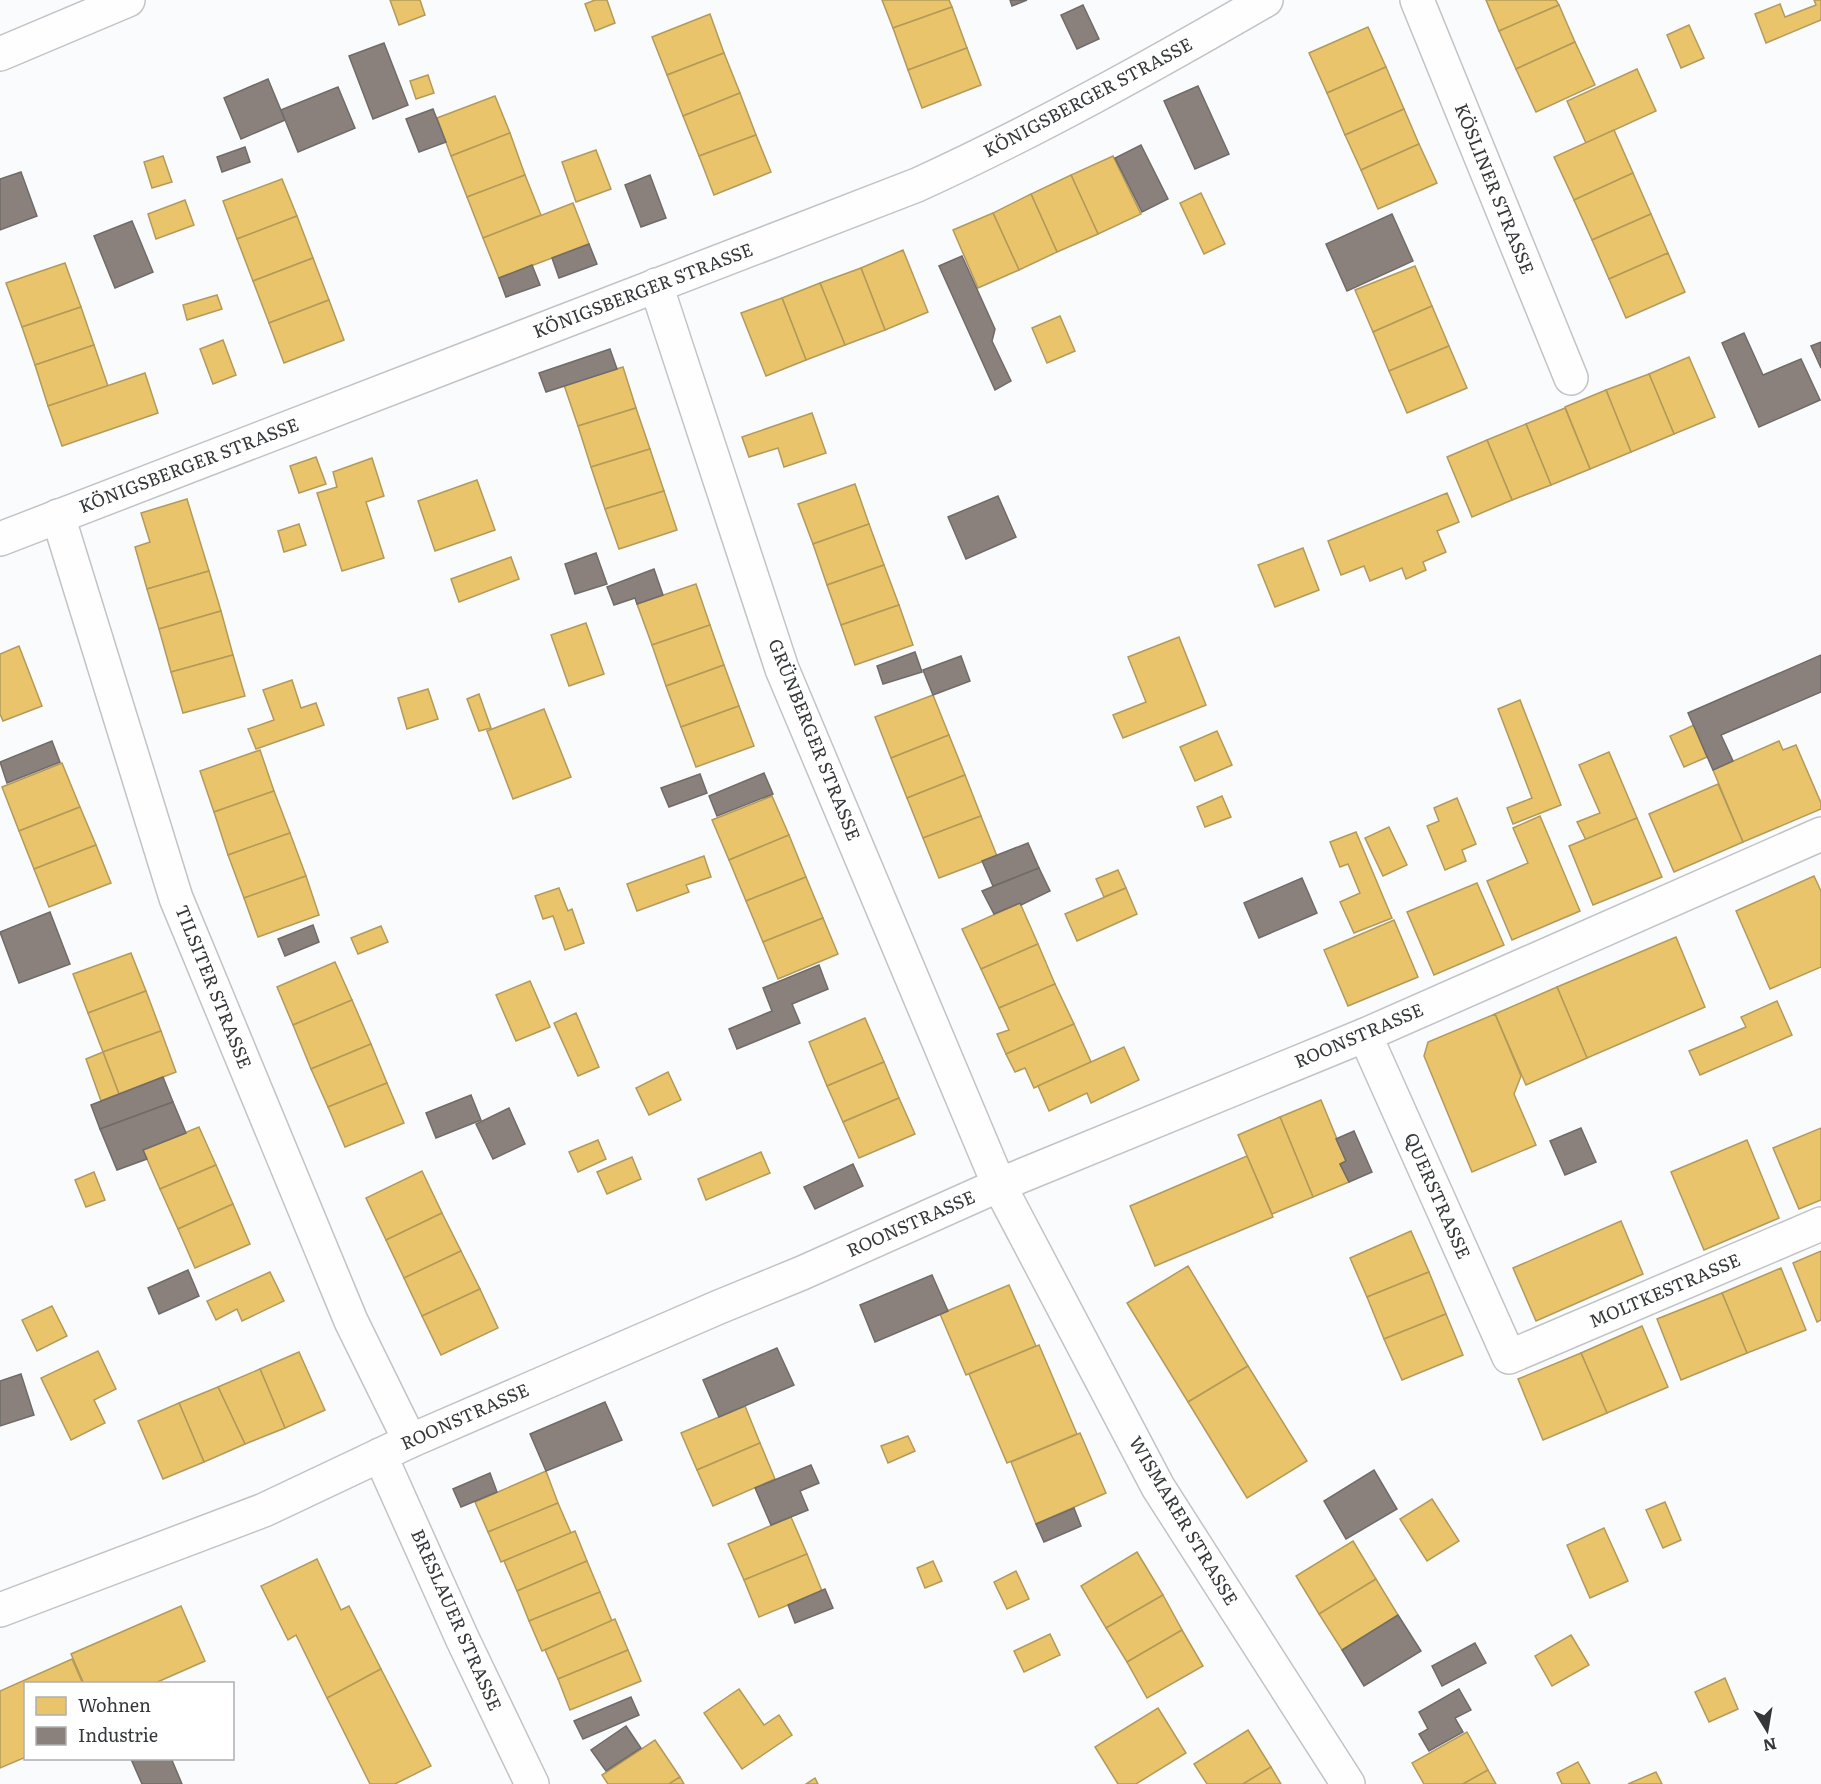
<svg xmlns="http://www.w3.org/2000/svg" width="1821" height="1784" viewBox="0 0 1821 1784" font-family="Literata,serif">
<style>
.homes{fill:#e9c46a;stroke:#b39a5b;stroke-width:1.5}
.industry{fill:#8a817c;stroke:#706b68;stroke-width:1.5}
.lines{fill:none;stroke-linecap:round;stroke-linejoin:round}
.minor-casing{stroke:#c2c3c5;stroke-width:36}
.secondary-casing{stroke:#c2c3c5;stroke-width:36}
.minor{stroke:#fefeff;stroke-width:33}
.secondary{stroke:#fefeff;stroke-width:33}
.labels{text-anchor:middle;stroke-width:6;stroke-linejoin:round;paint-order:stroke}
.street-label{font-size:18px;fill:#353739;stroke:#fff}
</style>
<rect width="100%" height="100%" fill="#f9fbfd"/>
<!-- homes -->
<g class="homes">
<polygon points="390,0 420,0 425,15 399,25"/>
<polygon points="595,0 607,0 615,23 595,31 585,4"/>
<polygon points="882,0 949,0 952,7 893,28"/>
<polygon points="1486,0 1556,0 1559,5 1499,31"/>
<polygon points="1814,0 1821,0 1821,20 1766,43 1755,14 1780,4 1785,17 1816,5"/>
<polygon points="1559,5 1575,42 1516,69 1499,31"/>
<polygon points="952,7 967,48 908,70 893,28"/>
<polygon points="710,14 724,53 667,75 652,37"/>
<polygon points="1689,25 1704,58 1681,68 1667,35"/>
<polygon points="1368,27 1386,67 1327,93 1309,53"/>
<polygon points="1575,42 1595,85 1536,112 1516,69"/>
<polygon points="967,48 981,85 922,108 908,70"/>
<polygon points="724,53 740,93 683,116 667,75"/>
<polygon points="1386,67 1404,109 1345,135 1327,93"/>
<polygon points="1637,69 1656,111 1586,143 1567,101"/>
<polygon points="428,75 434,93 416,99 410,81"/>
<polygon points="740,93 756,135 699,156 683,116"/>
<polygon points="495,96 510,133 451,156 437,118"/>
<polygon points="1404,109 1419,144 1361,170 1345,135"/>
<polygon points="1614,130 1633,173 1574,200 1554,157"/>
<polygon points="510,133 525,175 467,197 451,156"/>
<polygon points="756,135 771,172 714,195 699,156"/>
<polygon points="1419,144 1437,183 1378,209 1361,170"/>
<polygon points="596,150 611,189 576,202 562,162"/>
<polygon points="163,156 172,182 152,188 144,162"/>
<polygon points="1113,156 1141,214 1098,234 1071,175"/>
<polygon points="1633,173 1651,214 1592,240 1574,200"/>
<polygon points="525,175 541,215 483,238 467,197"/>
<polygon points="1071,175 1098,234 1057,252 1031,194"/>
<polygon points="282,179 297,216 237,239 223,201"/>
<polygon points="1201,193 1225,244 1204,254 1180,203"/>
<polygon points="1031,194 1057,252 1019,270 993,213"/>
<polygon points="185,200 194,225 156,239 148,214"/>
<polygon points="573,203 589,244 499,278 483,238"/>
<polygon points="993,213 1019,270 978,288 953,230"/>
<polygon points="1651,214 1668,253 1609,279 1592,240"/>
<polygon points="297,216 313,258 253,281 237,239"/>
<polygon points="903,250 928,312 885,330 861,268"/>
<polygon points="1668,253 1685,292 1626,318 1609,279"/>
<polygon points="313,258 329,300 269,323 253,281"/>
<polygon points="65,263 81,307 22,327 6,283"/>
<polygon points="1415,266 1432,306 1373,332 1355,290"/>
<polygon points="861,268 885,330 845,345 820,283"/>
<polygon points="820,283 845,345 806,360 782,298"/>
<polygon points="217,295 222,309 187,320 183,305"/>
<polygon points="782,298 806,360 766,376 741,313"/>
<polygon points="329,300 344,340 284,363 269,323"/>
<polygon points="1432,306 1449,346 1389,371 1373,332"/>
<polygon points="81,307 94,345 35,365 22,327"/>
<polygon points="1060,316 1075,351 1047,363 1032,328"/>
<polygon points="223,340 236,375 213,384 200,349"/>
<polygon points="94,345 108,386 48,406 35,365"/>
<polygon points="1449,346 1467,388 1407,413 1389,371"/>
<polygon points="1689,357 1715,417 1674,434 1649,374"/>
<polygon points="623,367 636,408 578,426 564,385"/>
<polygon points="145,373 158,413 62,446 48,406"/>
<polygon points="1649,374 1674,434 1631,452 1606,390"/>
<polygon points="1606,390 1631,452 1590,469 1565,407"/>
<polygon points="636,408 650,449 591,467 578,426"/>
<polygon points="1565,408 1590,469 1551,485 1526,424"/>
<polygon points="812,413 826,453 784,467 778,448 749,457 742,437"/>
<polygon points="1526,424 1551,485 1512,500 1487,440"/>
<polygon points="1487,440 1512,500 1472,517 1447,457"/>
<polygon points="650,449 664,491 605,509 591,467"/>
<polygon points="316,457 326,484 299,493 290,466"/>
<polygon points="372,458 384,496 366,502 384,558 342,571 317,493 337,487 333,472"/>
<polygon points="477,480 495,530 435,551 418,501"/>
<polygon points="855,484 869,524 813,544 798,504"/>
<polygon points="664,491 677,530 619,549 605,509"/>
<polygon points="1447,493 1459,522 1437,531 1446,552 1423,562 1426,570 1406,579 1402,568 1370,581 1364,566 1341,575 1328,541"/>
<polygon points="187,499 209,571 147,589 135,547 150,542 141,513"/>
<polygon points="299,524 306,545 284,552 278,531"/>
<polygon points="869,524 884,565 827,585 813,544"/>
<polygon points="1303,548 1319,590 1275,607 1258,565"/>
<polygon points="511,557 519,579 459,602 451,579"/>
<polygon points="884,565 899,605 841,625 827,585"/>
<polygon points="209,571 221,611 159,629 147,589"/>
<polygon points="696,584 710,625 652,645 637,604"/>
<polygon points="899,605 913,645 855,665 841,625"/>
<polygon points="221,611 233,655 171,672 159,629"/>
<polygon points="586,623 604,674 569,686 551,635"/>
<polygon points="710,625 724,665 666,686 652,645"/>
<polygon points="1179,637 1206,705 1123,738 1113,715 1146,702 1128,657"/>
<polygon points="19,646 42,706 3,721 0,714 0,654"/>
<polygon points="233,655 245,696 183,713 171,672"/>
<polygon points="724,665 739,706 681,727 666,686"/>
<polygon points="292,680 301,708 316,703 324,725 256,749 248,729 274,720 263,690"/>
<polygon points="428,689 438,719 407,729 398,698"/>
<polygon points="479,694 491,728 479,731 467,699"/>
<polygon points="933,695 949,735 891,758 875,717"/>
<polygon points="1520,700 1561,805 1513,824 1507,808 1532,798 1498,709"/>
<polygon points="739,706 754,746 696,767 681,727"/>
<polygon points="544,709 571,777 513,799 487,731"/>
<polygon points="1694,725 1707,757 1684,767 1670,736"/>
<polygon points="1217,731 1232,765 1195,781 1180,747"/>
<polygon points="949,735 965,775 907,798 891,758"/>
<polygon points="1779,741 1783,750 1796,745 1821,803 1821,809 1743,842 1713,770"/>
<polygon points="260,750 274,791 214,812 200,771"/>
<polygon points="1609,752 1637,818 1586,840 1577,822 1600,813 1579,765"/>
<polygon points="62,763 80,807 19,831 2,787"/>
<polygon points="965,775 981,816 923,838 907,798"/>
<polygon points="1718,784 1743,842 1674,872 1649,814"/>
<polygon points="274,791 290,833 228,855 214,812"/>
<polygon points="772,796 789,835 729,860 712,820"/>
<polygon points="1222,796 1231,817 1205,827 1197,807"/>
<polygon points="1457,798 1476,844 1462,850 1466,861 1445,870 1427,826 1439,821 1434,808"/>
<polygon points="80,807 96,845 34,869 19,831"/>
<polygon points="981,816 997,856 939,878 923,838"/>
<polygon points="1540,816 1580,911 1512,940 1487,881 1528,863 1513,828"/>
<polygon points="1637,818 1662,877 1593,905 1569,846"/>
<polygon points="1389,827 1407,865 1383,876 1365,838"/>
<polygon points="1356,832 1392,918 1354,933 1340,902 1360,893 1348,864 1340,867 1330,842"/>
<polygon points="290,833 306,876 244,898 228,855"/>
<polygon points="789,835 806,877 746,901 729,860"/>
<polygon points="96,845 111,883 49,907 34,869"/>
<polygon points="704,856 711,877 686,885 689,892 637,911 627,884"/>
<polygon points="1118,870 1126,888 1104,897 1096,879"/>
<polygon points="306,876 319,915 258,937 244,898"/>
<polygon points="1814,876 1821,891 1821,967 1770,989 1736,911"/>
<polygon points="806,877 823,918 763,942 746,901"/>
<polygon points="1477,883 1504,945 1434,975 1407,912"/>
<polygon points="559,888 568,911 572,909 584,943 565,950 553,916 543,919 535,896"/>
<polygon points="1126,888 1137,914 1077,941 1065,914"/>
<polygon points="1020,903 1038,944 981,969 962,929"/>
<polygon points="823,918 838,954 778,979 763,942"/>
<polygon points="1394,920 1418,977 1348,1006 1324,950"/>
<polygon points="381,926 388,942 358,954 351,938"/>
<polygon points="1676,937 1705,1007 1587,1058 1557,987"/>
<polygon points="1038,944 1055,984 999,1008 981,969"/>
<polygon points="131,953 146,991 88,1013 73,974"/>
<polygon points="335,962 352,1000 293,1025 277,987"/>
<polygon points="530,981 550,1027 516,1041 496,995"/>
<polygon points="1055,984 1074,1024 1006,1054 997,1034 1009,1030 999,1008"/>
<polygon points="1557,987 1587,1058 1526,1085 1495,1014"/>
<polygon points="146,991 161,1031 103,1052 88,1013"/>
<polygon points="352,1000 371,1044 311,1069 293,1025"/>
<polygon points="1777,1001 1792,1035 1700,1075 1689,1051 1746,1027 1741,1017"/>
<polygon points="576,1013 599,1067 578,1076 554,1023"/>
<polygon points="1495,1014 1521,1076 1514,1094 1536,1145 1472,1172 1424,1056 1428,1042"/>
<polygon points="865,1018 884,1062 827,1086 809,1042"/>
<polygon points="1074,1024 1091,1062 1034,1088 1025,1068 1015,1072 1006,1054"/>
<polygon points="161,1031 176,1072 119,1094 103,1052"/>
<polygon points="371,1044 387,1083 328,1107 311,1069"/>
<polygon points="1124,1047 1139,1080 1091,1103 1087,1093 1049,1111 1038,1086"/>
<polygon points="103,1052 119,1094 101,1101 86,1059"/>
<polygon points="884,1062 899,1098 843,1122 827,1086"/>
<polygon points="668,1072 681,1100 649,1115 636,1088"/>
<polygon points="387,1083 404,1123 345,1147 328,1107"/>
<polygon points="899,1098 915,1134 859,1158 843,1122"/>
<polygon points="1321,1100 1346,1161 1340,1164 1349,1182 1313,1197 1280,1117"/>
<polygon points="1280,1117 1313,1197 1272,1214 1238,1135"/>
<polygon points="199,1127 216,1165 160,1189 143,1150"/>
<polygon points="1821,1128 1821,1200 1799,1209 1773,1148"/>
<polygon points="598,1140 606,1159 578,1172 569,1152"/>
<polygon points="1747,1140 1779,1218 1704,1250 1671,1172"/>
<polygon points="761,1152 770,1173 706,1200 698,1179"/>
<polygon points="1247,1156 1273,1217 1155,1266 1130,1206"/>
<polygon points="632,1157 641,1179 607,1194 597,1172"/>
<polygon points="216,1165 233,1204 178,1229 160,1189"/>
<polygon points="422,1171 442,1213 386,1240 366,1198"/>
<polygon points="94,1172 105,1200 86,1207 75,1180"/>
<polygon points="233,1204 250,1244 195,1268 178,1229"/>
<polygon points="442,1213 461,1251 404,1278 386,1240"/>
<polygon points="1621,1221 1643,1274 1536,1321 1513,1268"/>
<polygon points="1411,1231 1429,1272 1367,1297 1350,1258"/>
<polygon points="461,1251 480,1289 422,1316 404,1278"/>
<polygon points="1821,1251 1821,1320 1817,1322 1793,1263"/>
<polygon points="1188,1266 1248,1366 1188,1402 1127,1303"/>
<polygon points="1781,1268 1806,1330 1747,1353 1722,1293"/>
<polygon points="270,1272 284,1301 242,1321 237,1309 216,1320 207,1301"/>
<polygon points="1429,1272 1446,1314 1384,1339 1367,1297"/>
<polygon points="1009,1285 1036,1346 966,1375 940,1314"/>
<polygon points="480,1289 498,1328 441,1355 422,1316"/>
<polygon points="1722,1293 1747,1353 1681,1380 1657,1319"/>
<polygon points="52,1306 67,1336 37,1351 22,1320"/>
<polygon points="1446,1314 1463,1355 1402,1380 1384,1339"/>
<polygon points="1642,1326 1668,1387 1607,1413 1581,1353"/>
<polygon points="1039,1345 1077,1434 1007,1463 969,1374"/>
<polygon points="98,1351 116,1389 94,1400 105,1423 71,1440 41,1378"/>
<polygon points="299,1352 325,1410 285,1428 260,1369"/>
<polygon points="1581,1353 1607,1413 1543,1440 1518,1379"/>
<polygon points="1248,1366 1307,1461 1247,1498 1188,1402"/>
<polygon points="260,1369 285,1428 245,1444 218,1387"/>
<polygon points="218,1387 245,1444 204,1462 179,1403"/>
<polygon points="179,1403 204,1462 163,1479 138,1421"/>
<polygon points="745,1406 760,1443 697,1470 681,1433"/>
<polygon points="1080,1433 1106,1493 1036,1524 1011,1462"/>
<polygon points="908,1436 915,1451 888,1463 881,1446"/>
<polygon points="760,1443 775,1479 713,1506 697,1470"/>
<polygon points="546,1471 558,1503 488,1532 475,1502"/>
<polygon points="1432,1499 1459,1541 1427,1561 1400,1519"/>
<polygon points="1665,1502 1681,1540 1663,1548 1646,1510"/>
<polygon points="558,1503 571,1533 501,1562 488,1532"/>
<polygon points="791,1517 807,1554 744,1580 728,1544"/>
<polygon points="1604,1528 1628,1581 1590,1598 1567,1545"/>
<polygon points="575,1531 587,1561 517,1591 504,1561"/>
<polygon points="1353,1541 1376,1579 1319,1614 1296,1576"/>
<polygon points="1137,1552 1163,1595 1106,1628 1081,1586"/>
<polygon points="807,1554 822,1591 759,1617 744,1580"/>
<polygon points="317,1559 341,1610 349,1606 381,1669 327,1698 296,1635 288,1640 261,1586"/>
<polygon points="587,1561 600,1592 529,1621 517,1591"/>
<polygon points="933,1561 942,1581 925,1588 917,1568"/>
<polygon points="1016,1571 1029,1599 1007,1609 994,1582"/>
<polygon points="1376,1579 1398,1615 1342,1650 1319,1614"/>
<polygon points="600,1592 612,1621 542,1651 529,1621"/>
<polygon points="1163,1595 1182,1630 1127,1662 1106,1628"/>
<polygon points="181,1606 205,1661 153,1684 84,1684 71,1654"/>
<polygon points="615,1619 628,1650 558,1679 545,1650"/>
<polygon points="1182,1630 1203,1666 1147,1698 1127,1662"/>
<polygon points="1050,1634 1060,1655 1024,1672 1014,1651"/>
<polygon points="1571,1635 1589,1665 1552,1686 1535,1656"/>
<polygon points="628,1650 641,1681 570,1710 558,1679"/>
<polygon points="72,1659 83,1684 26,1684 26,1757 0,1768 0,1691"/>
<polygon points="381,1669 431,1766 395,1784 370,1784 327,1698"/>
<polygon points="1725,1678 1738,1709 1709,1722 1695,1692"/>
<polygon points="739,1689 764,1725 779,1715 792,1735 742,1769 704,1713"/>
<polygon points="1158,1708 1186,1753 1136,1784 1118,1784 1095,1747"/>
<polygon points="1248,1730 1271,1767 1243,1784 1207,1784 1194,1764"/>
<polygon points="1467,1732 1488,1770 1463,1784 1424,1784 1412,1763"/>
<polygon points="655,1740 680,1777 669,1784 608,1784 602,1775"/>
<polygon points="1578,1762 1590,1784 1562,1784 1557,1773"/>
<polygon points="1271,1767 1281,1784 1243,1784"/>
<polygon points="1488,1770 1496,1784 1463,1784"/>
<polygon points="1656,1772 1662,1784 1628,1784"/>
<polygon points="680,1777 684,1784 669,1784"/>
<polygon points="815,1778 818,1784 806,1784"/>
</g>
<!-- industry -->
<g class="industry">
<polygon points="1010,0 1027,0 1012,6"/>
<polygon points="1083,5 1099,39 1077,49 1061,15"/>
<polygon points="384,43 408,105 373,119 349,56"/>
<polygon points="268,79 285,120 241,139 224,98"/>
<polygon points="1198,86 1229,154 1195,169 1164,101"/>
<polygon points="338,87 355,128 298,152 281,110"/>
<polygon points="433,109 446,142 419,152 406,119"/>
<polygon points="1141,145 1168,199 1142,212 1115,158"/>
<polygon points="245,147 250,162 222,172 217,157"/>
<polygon points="21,172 37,216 0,230 0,179"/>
<polygon points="650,175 666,218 641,227 625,185"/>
<polygon points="1392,214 1413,261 1347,291 1326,244"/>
<polygon points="132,221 153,272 115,288 94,236"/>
<polygon points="589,244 597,264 559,278 552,258"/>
<polygon points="962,256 995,329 992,341 1011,381 995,390 939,266"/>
<polygon points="532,265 540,285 506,297 499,278"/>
<polygon points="1744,333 1763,375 1801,359 1820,400 1759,427 1722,343"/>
<polygon points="1821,342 1821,368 1811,346"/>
<polygon points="610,349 617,369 546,392 539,373"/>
<polygon points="998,496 1016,537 966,559 948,517"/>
<polygon points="596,553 607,584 575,594 565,564"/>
<polygon points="654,569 663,595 637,604 635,598 614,605 607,587"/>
<polygon points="915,652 922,672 883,684 877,666"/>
<polygon points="1821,655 1821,692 1721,735 1733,761 1713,770 1688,713"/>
<polygon points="961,656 970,681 933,695 923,670"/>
<polygon points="52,741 60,762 7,783 0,762"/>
<polygon points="764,773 773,794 717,816 709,796"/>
<polygon points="700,774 707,793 669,807 661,788"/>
<polygon points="1028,843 1039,868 993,886 982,861"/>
<polygon points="1039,868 1050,891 1021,905 1020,903 994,914 982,891"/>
<polygon points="1302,878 1317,913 1259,938 1244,903"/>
<polygon points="50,912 70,964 19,983 0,932"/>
<polygon points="313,925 319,942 285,956 278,939"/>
<polygon points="819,965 828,989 792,1004 800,1023 737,1049 729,1029 772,1011 763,988"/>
<polygon points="163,1077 173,1102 100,1129 91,1105"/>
<polygon points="471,1095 481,1120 436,1138 426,1113"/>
<polygon points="173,1102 186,1133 143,1150 147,1159 117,1170 100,1129"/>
<polygon points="509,1108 525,1144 493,1159 476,1124"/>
<polygon points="1581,1128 1596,1162 1565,1175 1550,1141"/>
<polygon points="1354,1131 1372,1172 1349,1182 1340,1164 1346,1161 1336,1139"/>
<polygon points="853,1164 863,1186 815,1209 804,1187"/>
<polygon points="188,1270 199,1296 159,1314 148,1288"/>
<polygon points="932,1275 948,1311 875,1342 860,1305"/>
<polygon points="777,1348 794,1385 719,1417 703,1380"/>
<polygon points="21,1374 34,1415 0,1426 0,1381"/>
<polygon points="605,1402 622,1440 546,1471 530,1434"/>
<polygon points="811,1465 819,1483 800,1491 808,1510 771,1525 755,1488"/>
<polygon points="1374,1470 1397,1509 1346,1539 1324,1501"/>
<polygon points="490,1473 497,1492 461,1507 453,1489"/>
<polygon points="1074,1508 1081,1526 1044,1542 1036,1524"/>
<polygon points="825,1589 833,1608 795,1623 788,1605"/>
<polygon points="1398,1615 1421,1651 1364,1686 1342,1650"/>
<polygon points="1475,1643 1486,1663 1442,1686 1432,1666"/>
<polygon points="1459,1689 1471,1710 1455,1718 1463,1732 1429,1751 1419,1734 1428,1729 1419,1712"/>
<polygon points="631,1697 639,1715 583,1739 574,1721"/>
<polygon points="626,1726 641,1748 606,1771 591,1750"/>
<polygon points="133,1758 171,1758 182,1784 142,1784 131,1759"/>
</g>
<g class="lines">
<defs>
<g id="minor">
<polyline points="1417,0 1571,378"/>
<polyline points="656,285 782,669 999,1185 1158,1487 1348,1784"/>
<polyline points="58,516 176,898 351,1321 410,1441"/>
<path d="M0,539L917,185C1037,130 1152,66 1266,0"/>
<polyline points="1365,1035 1509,1357 1821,1224"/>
<polyline points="380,1455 462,1638 532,1784"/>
<polyline points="0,1610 264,1510 410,1441 719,1307 802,1273 999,1185 1365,1035 1821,834"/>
</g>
<polyline id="secondary" points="0,54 128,0"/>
</defs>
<!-- minor casing -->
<use href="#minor" class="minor-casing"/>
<!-- secondary casing -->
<use href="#secondary" class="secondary-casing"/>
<!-- minor -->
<use href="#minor" class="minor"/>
<!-- secondary -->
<use href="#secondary" class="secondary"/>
</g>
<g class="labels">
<!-- street labels -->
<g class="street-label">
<text transform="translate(1088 98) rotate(-28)" y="6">KÖNIGSBERGER STRASSE</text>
<text transform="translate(1494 189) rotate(68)" y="6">KÖSLINER STRASSE</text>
<text transform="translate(643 291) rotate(-21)" y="6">KÖNIGSBERGER STRASSE</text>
<text transform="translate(189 466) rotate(-21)" y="6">KÖNIGSBERGER STRASSE</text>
<text transform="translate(814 740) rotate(68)" y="6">GRÜNBERGER STRASSE</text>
<text transform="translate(213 987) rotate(68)" y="6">TILSITER STRASSE</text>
<text transform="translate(1359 1036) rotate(-23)" y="6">ROONSTRASSE</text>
<text transform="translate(1437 1196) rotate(66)" y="6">QUERSTRASSE</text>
<text transform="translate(911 1224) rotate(-24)" y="6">ROONSTRASSE</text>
<text transform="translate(1665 1291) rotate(-23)" y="6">MOLTKESTRASSE</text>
<text transform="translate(465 1417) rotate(-24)" y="6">ROONSTRASSE</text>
<text transform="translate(1183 1521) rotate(59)" y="6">WISMARER STRASSE</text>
<text transform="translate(456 1620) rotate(66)" y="6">BRESLAUER STRASSE</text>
</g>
</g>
<!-- legend -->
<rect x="24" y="1682" width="210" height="78" fill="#ffffff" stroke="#aeafb0" stroke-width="1.5"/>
<rect x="36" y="1697" width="30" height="18" fill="#e9c46a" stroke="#aeafb0" stroke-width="1.5"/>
<text x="78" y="1712" font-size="18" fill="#353739">Wohnen</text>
<rect x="36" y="1727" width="30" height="18" fill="#8a817c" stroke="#aeafb0" stroke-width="1.5"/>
<text x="78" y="1742" font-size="18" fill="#353739">Industrie</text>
<!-- north arrow -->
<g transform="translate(1767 1730) rotate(169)" stroke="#ffffff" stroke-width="4.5" paint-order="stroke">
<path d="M0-4.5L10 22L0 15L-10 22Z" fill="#353739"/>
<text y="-9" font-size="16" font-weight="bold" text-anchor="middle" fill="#353739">N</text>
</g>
</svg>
